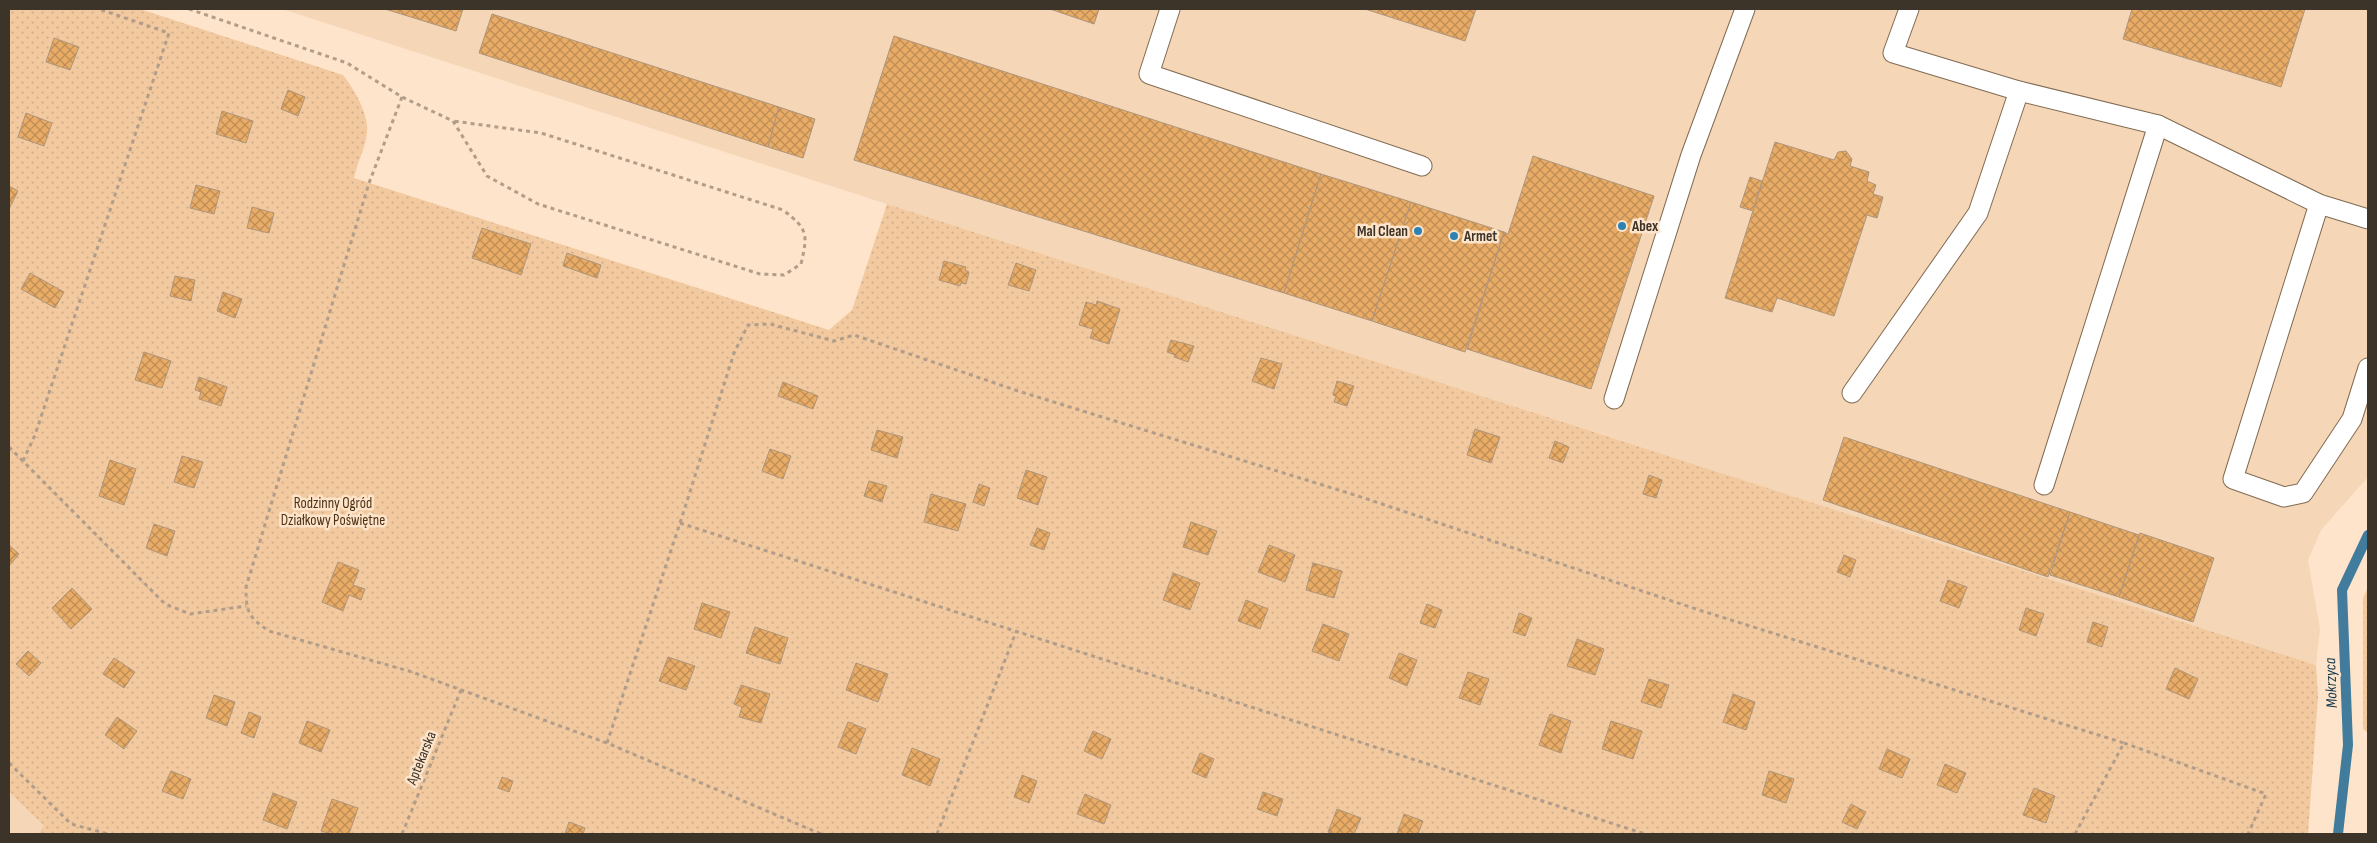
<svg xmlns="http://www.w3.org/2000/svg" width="2377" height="843" viewBox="0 0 2377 843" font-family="'Sofia Sans Condensed',sans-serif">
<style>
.built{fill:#f5d6b6}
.garden{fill:url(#garden-dots)}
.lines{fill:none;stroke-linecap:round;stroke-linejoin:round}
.stream{stroke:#427c9c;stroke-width:10}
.building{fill:url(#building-cross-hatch);stroke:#ad957d}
.lane-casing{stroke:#816b53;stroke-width:21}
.path{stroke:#b19d89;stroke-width:3;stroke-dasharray:4 4;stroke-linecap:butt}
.lane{stroke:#fff;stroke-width:19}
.poi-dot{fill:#2c82b2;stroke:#fee4ca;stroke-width:2}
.labels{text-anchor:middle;stroke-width:5;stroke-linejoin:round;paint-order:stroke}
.poi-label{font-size:15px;font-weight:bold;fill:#3d3429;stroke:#fee4ca;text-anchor:start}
.park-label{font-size:15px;fill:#4c3215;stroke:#fee4ca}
.street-label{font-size:15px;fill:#3d3429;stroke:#fee4ca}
.water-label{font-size:16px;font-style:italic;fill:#14394f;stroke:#fee4ca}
</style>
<defs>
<pattern id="garden-dots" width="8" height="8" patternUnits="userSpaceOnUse" patternTransform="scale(1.25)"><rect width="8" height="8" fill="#f3caa0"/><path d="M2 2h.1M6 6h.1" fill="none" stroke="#d1ae8a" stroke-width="1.8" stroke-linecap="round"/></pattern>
<pattern id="building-cross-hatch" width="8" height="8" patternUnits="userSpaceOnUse" patternTransform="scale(1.25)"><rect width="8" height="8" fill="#e9ac67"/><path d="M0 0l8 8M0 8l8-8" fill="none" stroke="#be8d55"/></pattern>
</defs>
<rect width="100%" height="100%" fill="#fee4ca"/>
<!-- built -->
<g class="built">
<polygon points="282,9 2368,9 2368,477 2321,530 2308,560 2320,629 2316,665"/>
<polygon points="9,792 45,827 38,834 9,834"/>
</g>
<!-- garden -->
<g class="garden">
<path d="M9,9H140L343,75C354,89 369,114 367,132C366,147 357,163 354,178L829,330L852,310L887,204L2316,665L2318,696L2308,834H38L44,826L9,792Z"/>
<polygon points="2368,587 2368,733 2363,729 2363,598"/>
</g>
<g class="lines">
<!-- stream -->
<polyline class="stream" points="2338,834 2348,745 2342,590 2368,535"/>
</g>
<!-- building -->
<g class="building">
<polygon points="385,9 463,9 456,31"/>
<polygon points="1050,9 1099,9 1094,24"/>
<polygon points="1365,9 1476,9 1465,41"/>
<polygon points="2132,9 2305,9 2281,87 2123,39"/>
<polygon points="492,14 779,107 768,147 479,53"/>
<polygon points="894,36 1321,174 1284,293 854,160"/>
<polygon points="54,38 79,47 70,70 46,62"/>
<polygon points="288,90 305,97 298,116 281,109"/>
<polygon points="779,107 815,119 803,158 768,147"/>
<polygon points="222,111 253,121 246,143 216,134"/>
<polygon points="26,113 52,123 44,146 18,137"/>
<polygon points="1775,142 1834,160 1838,152 1846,151 1852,159 1850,166 1869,172 1867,181 1876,185 1873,194 1883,197 1877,218 1867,215 1834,316 1777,298 1772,312 1725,298"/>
<polygon points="1533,156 1654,196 1591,389 1467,349 1504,232 1508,234"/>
<polygon points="1321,174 1411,202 1372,321 1284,293"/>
<polygon points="1750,177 1762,181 1753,211 1740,207"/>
<polygon points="196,185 220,191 214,214 190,208"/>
<polygon points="9,186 18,191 9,209"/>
<polygon points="1411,202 1504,232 1465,352 1372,321"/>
<polygon points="252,207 274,213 269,233 247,228"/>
<polygon points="482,228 531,244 521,275 472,258"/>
<polygon points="567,253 601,265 597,278 563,266"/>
<polygon points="944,261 966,267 965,270 969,272 966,284 961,283 960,286 939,280"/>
<polygon points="1016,263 1036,270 1029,291 1008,285"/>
<polygon points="30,273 64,292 55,308 21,289"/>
<polygon points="175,276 195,280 191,301 170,296"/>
<polygon points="223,292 242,299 235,318 217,311"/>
<polygon points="1097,301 1120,309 1109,344 1090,338 1093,329 1079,325 1086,302 1096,305"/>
<polygon points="1171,340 1194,346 1188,362 1174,357 1175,355 1167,352"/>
<polygon points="144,352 171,361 162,388 135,380"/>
<polygon points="1261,358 1282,364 1274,389 1252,381"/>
<polygon points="199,377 227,387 221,406 199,399 201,392 195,390"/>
<polygon points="1337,381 1354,386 1347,406 1334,402 1336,396 1333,395"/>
<polygon points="783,382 818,396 813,409 778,396"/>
<polygon points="1475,429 1500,437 1491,463 1467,455"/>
<polygon points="877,430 903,437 897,458 871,450"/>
<polygon points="1844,437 2070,512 2048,577 1823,500"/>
<polygon points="1555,441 1569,447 1563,463 1549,458"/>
<polygon points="770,449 791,456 783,479 762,471"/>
<polygon points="182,456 203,462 194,488 174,482"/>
<polygon points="110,460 136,469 124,505 99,496"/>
<polygon points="1026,470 1047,477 1038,505 1017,498"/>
<polygon points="1649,475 1662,480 1656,498 1643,494"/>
<polygon points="869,481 887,486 882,502 864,496"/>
<polygon points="979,484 990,488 984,506 973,502"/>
<polygon points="931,494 966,504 958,531 924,522"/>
<polygon points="2070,512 2139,535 2119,597 2050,575"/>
<polygon points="1191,522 1217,531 1208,555 1183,547"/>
<polygon points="154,524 175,531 167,556 146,548"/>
<polygon points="1037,528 1050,533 1044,550 1030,545"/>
<polygon points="2140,533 2214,558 2193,622 2119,597"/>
<polygon points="9,545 19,554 9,566"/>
<polygon points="1269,545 1295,555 1285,582 1258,572"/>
<polygon points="1844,555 1856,560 1850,577 1837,572"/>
<polygon points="338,562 359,570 353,585 365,589 361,600 349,595 343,611 322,602"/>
<polygon points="1313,563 1342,571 1334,598 1306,590"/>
<polygon points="1173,573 1200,583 1190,610 1163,600"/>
<polygon points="1948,580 1967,587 1959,608 1940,601"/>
<polygon points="72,588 92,609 71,629 52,608"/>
<polygon points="1246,600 1268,609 1260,629 1238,621"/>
<polygon points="702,603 730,612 721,638 694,629"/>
<polygon points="1427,604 1442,610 1435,628 1420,623"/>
<polygon points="2026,608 2044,614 2036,636 2019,630"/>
<polygon points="1519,613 1532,618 1525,636 1513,632"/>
<polygon points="2093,622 2108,627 2102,647 2087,642"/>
<polygon points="1323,624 1349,634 1339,661 1312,651"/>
<polygon points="755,627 788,638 780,664 746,653"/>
<polygon points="1577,639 1604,649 1595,675 1567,666"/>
<polygon points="28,651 41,663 29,676 16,664"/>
<polygon points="1399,653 1417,660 1407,686 1389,678"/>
<polygon points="668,657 695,666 686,690 659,681"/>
<polygon points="114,658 135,672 124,688 103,674"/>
<polygon points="856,663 888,674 878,702 846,690"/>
<polygon points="2175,668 2198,679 2189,699 2166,689"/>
<polygon points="1468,672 1489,679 1480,705 1459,698"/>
<polygon points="1649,679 1669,685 1661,708 1641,702"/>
<polygon points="741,685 770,694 761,723 739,717 742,707 734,704"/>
<polygon points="1733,694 1755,702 1746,730 1723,722"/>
<polygon points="214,695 235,702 227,726 206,718"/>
<polygon points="249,712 261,717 254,738 241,733"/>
<polygon points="1550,714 1571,721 1561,753 1539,745"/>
<polygon points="117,717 137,731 124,749 105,735"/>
<polygon points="307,721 330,730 321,752 299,743"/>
<polygon points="1611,721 1642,731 1633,759 1602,749"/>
<polygon points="848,722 866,729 856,754 838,747"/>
<polygon points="1093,731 1111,739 1102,759 1084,751"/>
<polygon points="912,748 940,759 930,786 902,775"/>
<polygon points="1887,749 1910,759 1902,778 1879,769"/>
<polygon points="1200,753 1214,759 1206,778 1192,772"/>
<polygon points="1945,764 1966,773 1957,793 1937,785"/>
<polygon points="171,771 191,779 183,799 162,791"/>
<polygon points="1769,771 1794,779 1786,803 1762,795"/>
<polygon points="1022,775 1037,781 1029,803 1014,797"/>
<polygon points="502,777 513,781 509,792 498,788"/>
<polygon points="2034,788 2055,796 2046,823 2023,815"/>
<polygon points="1263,792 1283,799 1277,816 1257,809"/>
<polygon points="273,793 297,802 287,829 263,820"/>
<polygon points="1085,794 1111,805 1104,824 1077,814"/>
<polygon points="332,799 358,808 349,834 332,834 321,831"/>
<polygon points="1851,804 1866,812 1857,829 1842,822"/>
<polygon points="1337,809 1361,818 1354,834 1334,834 1328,832"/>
<polygon points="1404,814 1423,821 1418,834 1397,834"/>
<polygon points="569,822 585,828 583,834 565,834"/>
</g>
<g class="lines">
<defs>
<g id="lane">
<polyline points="1170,9 1149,74 1422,166"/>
<polyline points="1909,9 1893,53 2019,91 2158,125 2319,204 2368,219"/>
<polyline points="2319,204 2233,479 2284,497 2303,493 2352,419 2368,368"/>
<polyline points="1852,393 1978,213 2019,91"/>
<polyline points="1614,399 1691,155 1745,9"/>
<polyline points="2044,485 2158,125"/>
</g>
</defs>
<!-- lane casing -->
<use href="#lane" class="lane-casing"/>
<!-- path -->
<g class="path">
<path d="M189,9L347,63L402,97L453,121L487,176L538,204L760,274L784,275L801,264C808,234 808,229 783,210L541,133L453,121"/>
<path d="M402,97L369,183L246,587C246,612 248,617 269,631L412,672L607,743L821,834"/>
<polyline points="9,447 165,604 190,614 246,606"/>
<polyline points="23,461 35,435 169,33 99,9"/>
<polyline points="680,523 1645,834"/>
<polyline points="607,743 680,523 734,353 748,325 770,324 834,341 854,335 1018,391 1358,496 1699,610 2124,743 2075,834"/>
<polyline points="2124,743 2266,794 2248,834"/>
<polyline points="9,763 71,824 108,834"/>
<polyline points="402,834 461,690"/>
<polyline points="937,834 1016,632"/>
</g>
<!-- lane -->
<use href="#lane" class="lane"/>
</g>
<!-- markers -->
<g class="poi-dot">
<circle cx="1622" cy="226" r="5"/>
<circle cx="1418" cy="231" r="5"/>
<circle cx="1454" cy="236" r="5"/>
</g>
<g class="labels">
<!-- poi labels -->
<g class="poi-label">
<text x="1632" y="231">Abex</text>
<text x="1408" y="236" text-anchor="end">Mal Clean</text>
<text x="1464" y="241">Armet</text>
</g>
<!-- park labels -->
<g class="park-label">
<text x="333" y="508">Rodzinny Ogród<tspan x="333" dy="17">Działkowy Poświętne</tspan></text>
</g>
<!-- street labels -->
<g class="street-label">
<text transform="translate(421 758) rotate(-68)" y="5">Aptekarska</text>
</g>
<!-- water labels -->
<g class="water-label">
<text transform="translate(2330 683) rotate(-92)" y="6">Mokrzyca</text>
</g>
</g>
<!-- border -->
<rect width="2377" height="843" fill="none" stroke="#3d3429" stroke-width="20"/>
</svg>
